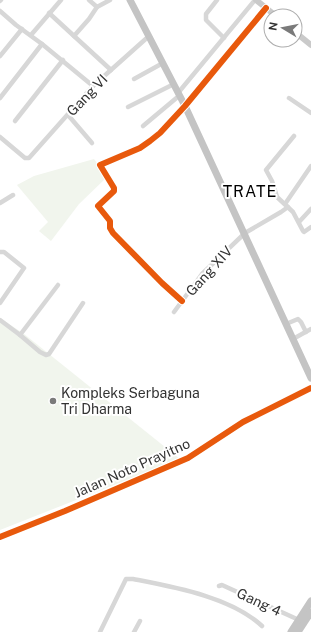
<svg xmlns="http://www.w3.org/2000/svg" width="311" height="632" viewBox="0 0 311 632" font-family="'Public Sans',sans-serif">
<style>
.green{fill:#f1f5ed}
.lines{fill:none;stroke-linecap:round;stroke-linejoin:round}
.minor{stroke:#d7d7d7;stroke-width:4.5}
.major{stroke:#cacaca;stroke-width:6}
.highway{stroke:#c4c4c4;stroke-width:7}
.cycleway-casing{stroke:#fff;stroke-width:8}
.cycleway{stroke:#e8590c;stroke-width:6}
.poi-dot{fill:#7a7a7a;stroke:#fff;stroke-width:1.5}
.labels{text-anchor:middle;stroke-width:4;stroke-linejoin:round;paint-order:stroke}
.street-label{font-size:14px;fill:#333;stroke:#fff}
.poi-label{font-size:14px;fill:#333;stroke:#fff;text-anchor:start}
.quarter-label{font-size:16px;letter-spacing:1px;fill:#000;stroke:#fff}
</style>
<rect width="100%" height="100%" fill="#fff"/>
<!-- green -->
<g class="green">
<polygon points="94,159 107,177 79,204 51,241 39,231 48,222 17,185 34,176"/>
<polygon points="0,318 24,334 180,459 0,530"/>
</g>
<g class="lines">
<!-- minor -->
<g class="minor">
<polyline points="217,0 206,14 206,20 224,38"/>
<polyline points="0,1 1,0"/>
<polyline points="97,7 110,0"/>
<polyline points="0,11 16,25 42,44 93,86"/>
<polyline points="49,13 111,70"/>
<polyline points="31,35 61,0"/>
<polyline points="74,36 89,19 97,7 89,0"/>
<polyline points="0,56 22,29"/>
<polyline points="134,79 163,63"/>
<polyline points="178,93 255,0"/>
<polyline points="0,98 42,44"/>
<polyline points="289,98 311,113"/>
<polyline points="128,107 174,84"/>
<polyline points="68,115 92,143"/>
<polyline points="15,121 63,60"/>
<polyline points="143,126 180,95"/>
<polyline points="294,136 266,170 272,181 277,197 293,212 303,231 304,232 311,227"/>
<polyline points="0,137 25,158 29,158 93,86 149,36"/>
<polyline points="0,203 13,195"/>
<polyline points="285,204 311,166"/>
<polyline points="299,222 311,209"/>
<polyline points="0,252 4,252 24,268 0,303"/>
<polyline points="182,301 162,283 113,233 110,228 110,221 98,206 114,191 114,188 100,165 140,148 150,141 160,133 185,106 266,8"/>
<polyline points="174,312 202,274 245,233 281,212 288,207"/>
<polyline points="0,320 20,335 40,352 46,355 49,354 83,303"/>
<polyline points="286,324 298,319 301,322 306,332"/>
<polyline points="20,335 58,285"/>
<polyline points="293,339 311,329"/>
<polyline points="0,537 65,511 188,458 243,422 311,388"/>
<polyline points="219,586 222,585 299,620"/>
<path d="M100,632L126,579H133C174,587 231,597 262,626"/>
<polyline points="134,632 140,621"/>
</g>
<!-- major -->
<g class="major">
<polyline points="256,0 276,16"/>
<polyline points="295,32 311,45"/>
</g>
<!-- highway -->
<g class="highway">
<polyline points="130,0 185,106 311,378"/>
<polyline points="291,632 311,601"/>
<polyline points="298,632 311,612"/>
</g>
<defs>
<g id="cycleway">
<polyline points="182,301 162,283 113,233 110,228 110,221 98,206 114,191 114,188 100,165 140,148 150,141 160,133 185,106 266,8"/>
<polyline points="0,537 65,511 188,458 243,422 311,388"/>
</g>
</defs>
<!-- cycleway casing -->
<use href="#cycleway" class="cycleway-casing"/>
<!-- cycleway -->
<use href="#cycleway" class="cycleway"/>
</g>
<!-- markers -->
<circle class="poi-dot" cx="53" cy="401" r="4"/>
<g class="labels">
<!-- street labels -->
<g class="street-label">
<text transform="translate(87 95) rotate(-46)" y="5">Gang VI</text>
<text transform="translate(209 271) rotate(-48)" y="5">Gang XIV</text>
<text transform="translate(132 468) rotate(-24)" y="5">Jalan Noto Prayitno</text>
<text transform="translate(259 602) rotate(25)" y="5">Gang 4</text>
</g>
<!-- poi labels -->
<g class="poi-label">
<text x="61" y="398">Kompleks Serbaguna<tspan x="61" dy="16">Tri Dharma</tspan></text>
</g>
<!-- quarter labels -->
<g class="quarter-label">
<text x="250" y="197">TRATE</text>
</g>
</g>
<!-- north arrow -->
<g transform="translate(283 28) rotate(280)"><circle r="19" fill="#ffffff" stroke="#adadad"/>
<path d="M0-3L7 15L0 10L-7 15Z" fill="#7a7a7a"/>
<text y="-6" font-size="11" font-weight="bold" text-anchor="middle" fill="#333333">N</text>
</g>
</svg>
